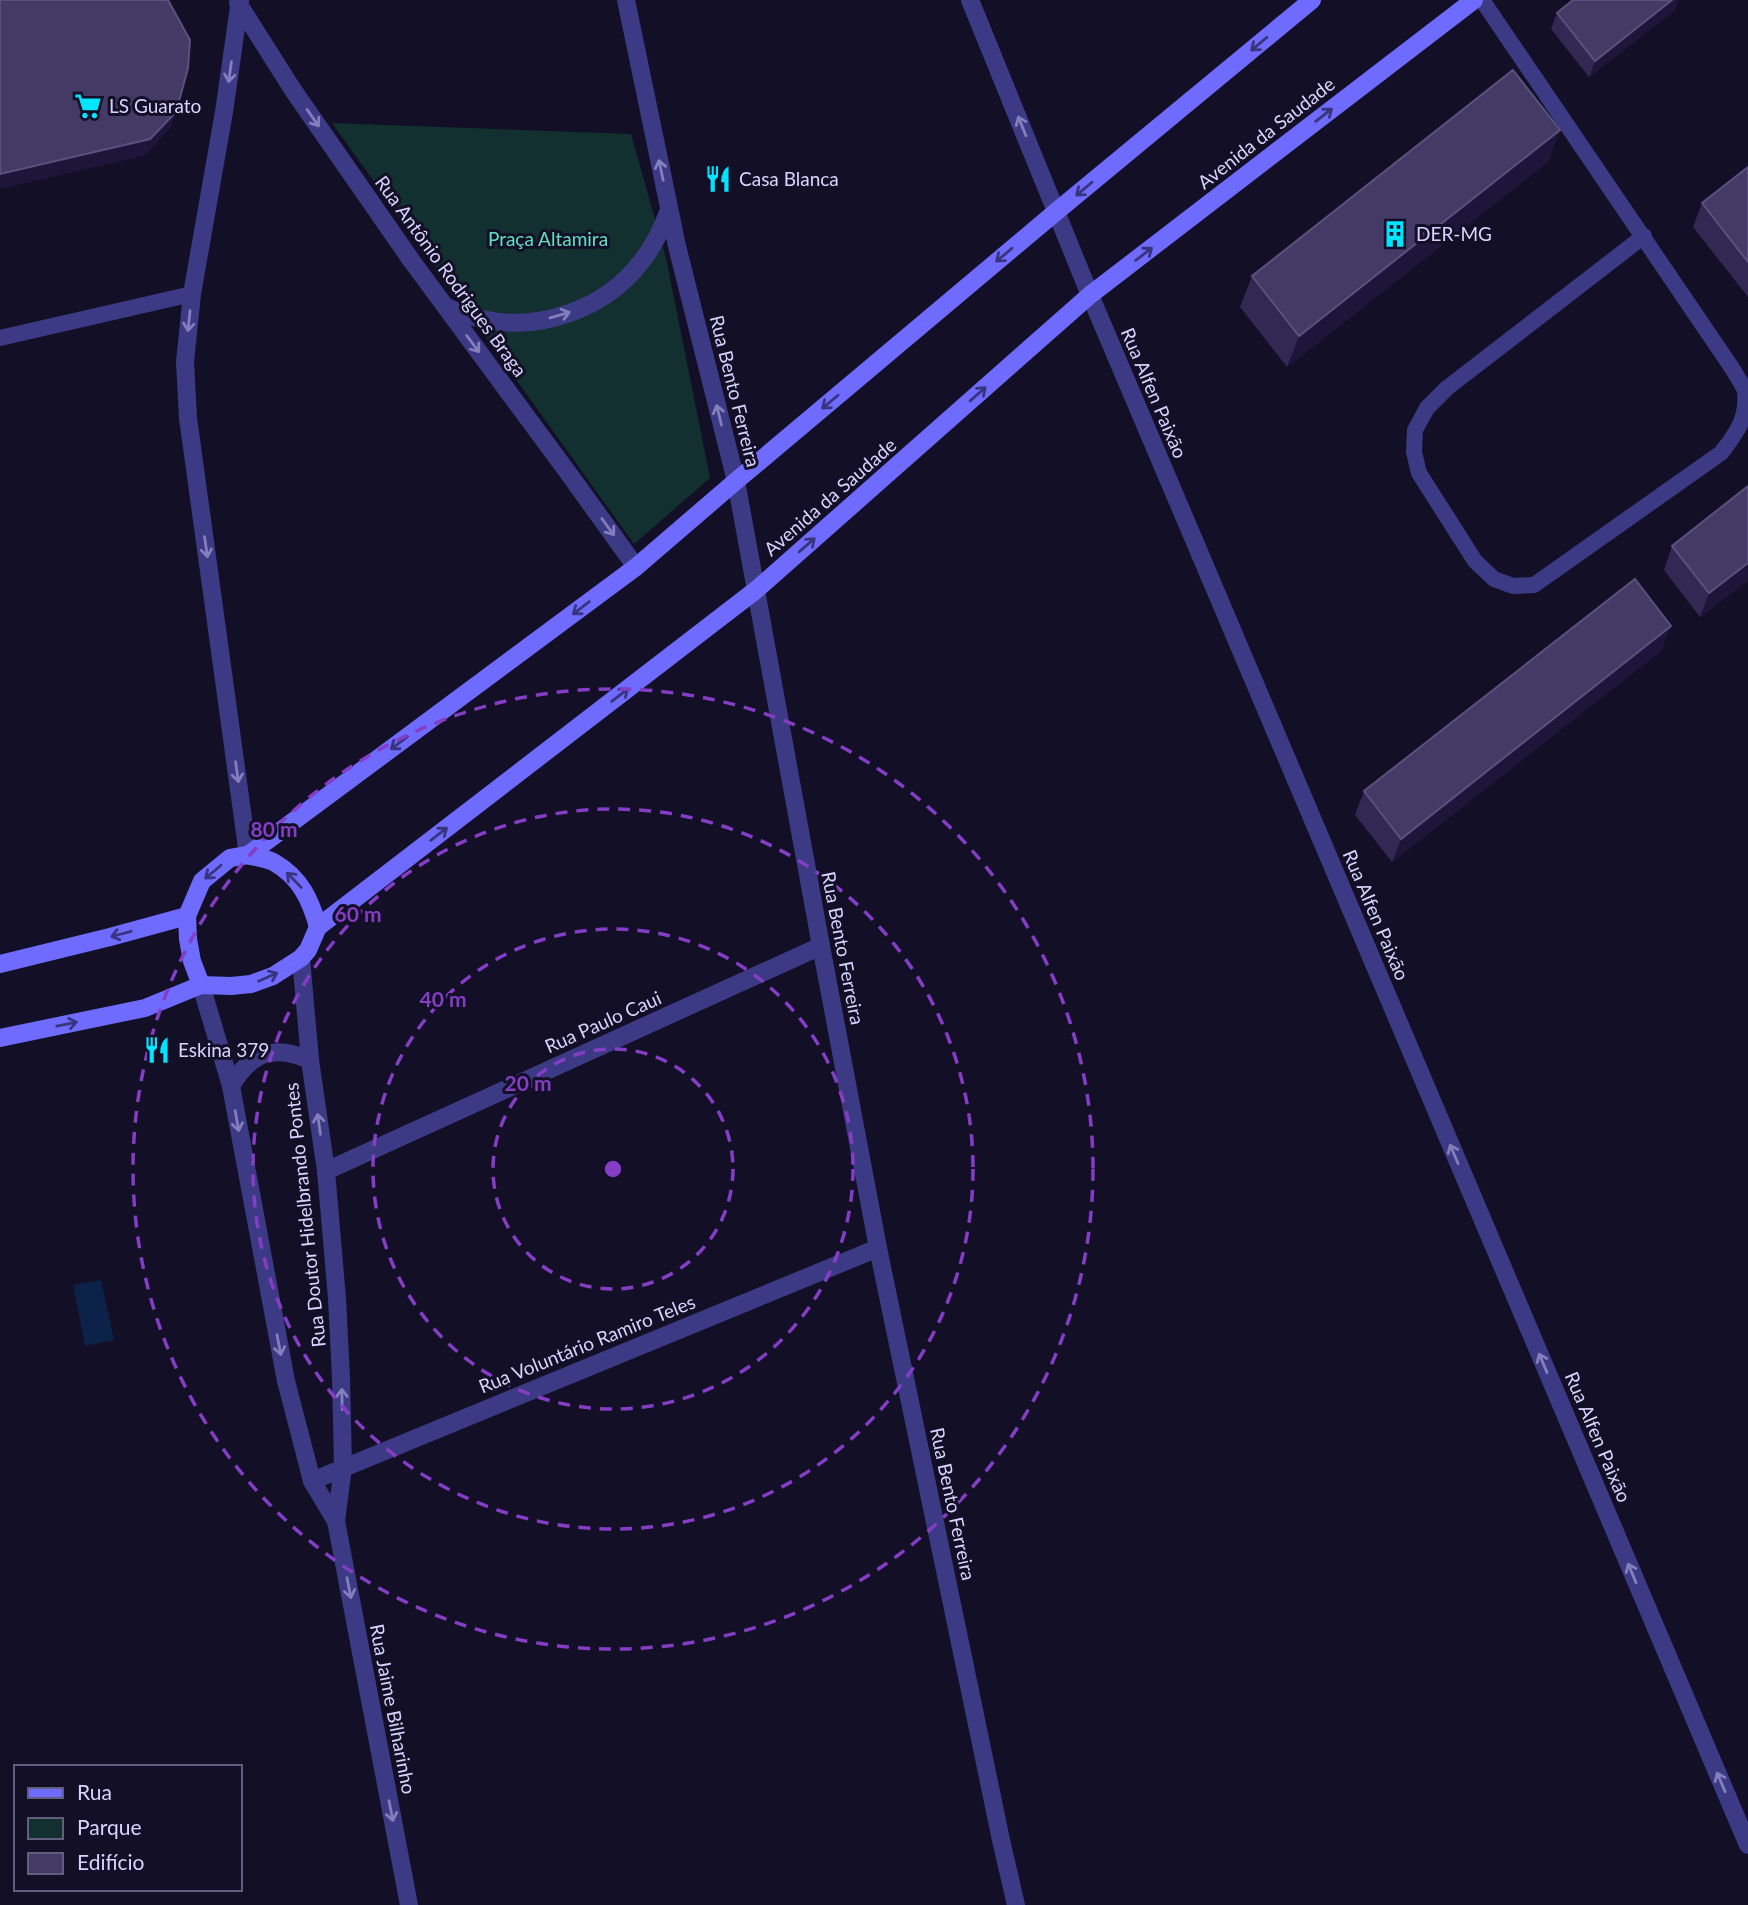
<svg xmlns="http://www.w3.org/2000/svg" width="1748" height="1905" viewBox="0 0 1748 1905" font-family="Lato,sans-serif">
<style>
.green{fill:#12302f}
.water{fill:#0c2248}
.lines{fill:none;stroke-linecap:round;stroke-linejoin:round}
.service{stroke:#3d3a85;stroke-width:16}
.minor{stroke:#3d3a85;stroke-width:18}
.tertiary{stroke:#3d3a85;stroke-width:18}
.secondary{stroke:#6f6bff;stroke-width:18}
.wall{fill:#312854}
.shaded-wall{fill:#1d163a}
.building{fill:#433a66;stroke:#5a527e;stroke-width:2}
.oneway{stroke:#38347d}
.oneway2{stroke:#837fbc}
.ring{fill:none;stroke:#843dc5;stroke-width:3.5;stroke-dasharray:12 9}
.labels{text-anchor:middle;stroke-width:6;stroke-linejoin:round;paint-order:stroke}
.poi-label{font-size:19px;fill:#d9d4ff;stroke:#130f26;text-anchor:start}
.street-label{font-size:19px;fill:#d9d4ff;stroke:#130f26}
.park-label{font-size:19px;fill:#5fe0c0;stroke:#130f26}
.centre{fill:#843dc5;stroke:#130f26;stroke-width:3.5}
.ring-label{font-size:21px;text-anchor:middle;font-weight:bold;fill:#843dc5;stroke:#130f26;stroke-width:6;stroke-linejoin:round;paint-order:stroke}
</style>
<rect width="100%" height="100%" fill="#130f26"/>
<!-- green -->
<polygon class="green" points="332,123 631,134 666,258 710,478 634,544"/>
<!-- water -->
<polygon class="water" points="101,1280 114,1340 85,1346 73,1285"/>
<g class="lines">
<!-- service -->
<g class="service">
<path d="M1482,0L1734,371C1737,377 1743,385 1745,391C1748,418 1736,434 1721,453L1534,585L1513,586L1494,579L1475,561L1419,473L1414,452L1415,430L1427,408L1447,388L1644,236"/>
<polyline points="0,338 192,294"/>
</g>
<!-- minor -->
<g class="minor">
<polyline points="240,0 224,112 192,294 185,362 188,418 248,855"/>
<polyline points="238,3 293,90 411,260 569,474 636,567"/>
<polyline points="1090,295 1748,1845"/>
<polyline points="326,1171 821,946"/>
<polyline points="312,1481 878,1248"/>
</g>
<!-- tertiary -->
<g class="tertiary">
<polyline points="626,0 677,246 736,481 821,946 878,1248 1001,1840 1016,1905"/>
<polyline points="970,0 1090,295"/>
<path d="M446,307C457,311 470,317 482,319C540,332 605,309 641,262C654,246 662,229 669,210"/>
<polyline points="301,958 310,1060 326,1171 337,1298 341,1378 343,1467 336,1521 409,1905"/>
<polyline points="201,985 231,1086 286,1381 312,1481 336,1521"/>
<path d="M231,1086C251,1052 274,1044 310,1060"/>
</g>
<!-- secondary -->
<g class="secondary">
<path d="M248,855C256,858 268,858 275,863C300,877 311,901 318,927"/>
<polyline points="0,964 110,937 187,916"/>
<polyline points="201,985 192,961 188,939 187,916 202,881 230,858 248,855 636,567 736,481 1057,211 1312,0"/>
<polyline points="0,1038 145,1008 201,985 231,986 251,984 273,976 301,958 308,950 318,927 756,590 1090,295 1474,0"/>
</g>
</g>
<!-- wall -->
<g class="wall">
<polygon points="1675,10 1589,77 1551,29 1557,13"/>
<polygon points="1549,161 1287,367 1240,307 1252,276"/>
<polygon points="1748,167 1748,297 1693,227 1702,203"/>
<polygon points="1748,486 1748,580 1700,617 1664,570 1672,546"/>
<polygon points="1662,650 1392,862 1355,815 1364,791"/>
</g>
<!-- shaded-wall -->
<g class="shaded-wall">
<polygon points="1672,0 1679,0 1675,10 1589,77 1595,61"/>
<polygon points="176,112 170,129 144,156 0,189 0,174"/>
<polygon points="1560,130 1549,161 1287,367 1299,336"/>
<polygon points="1748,563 1748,580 1700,617 1709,593"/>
<polygon points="1671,626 1662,650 1392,862 1401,839"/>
</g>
<!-- building -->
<g class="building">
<polygon points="0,0 168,0 190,40 188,68 176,112 150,139 0,174"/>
<polygon points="1573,0 1672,0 1595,61 1557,13"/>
<polygon points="1513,70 1560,130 1299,336 1252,276"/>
<polygon points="1748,167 1748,262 1702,203"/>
<polygon points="1748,486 1748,563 1709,593 1672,546"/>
<polygon points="1635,579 1671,626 1401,839 1364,791"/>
</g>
<!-- one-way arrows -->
<defs><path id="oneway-shaft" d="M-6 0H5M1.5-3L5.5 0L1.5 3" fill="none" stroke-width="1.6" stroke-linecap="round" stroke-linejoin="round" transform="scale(1.75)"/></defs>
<g class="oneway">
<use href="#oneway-shaft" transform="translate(1259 44) rotate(140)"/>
<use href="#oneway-shaft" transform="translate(1324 115) rotate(-38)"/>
<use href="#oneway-shaft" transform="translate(1084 189) rotate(140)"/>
<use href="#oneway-shaft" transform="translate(1144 254) rotate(-38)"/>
<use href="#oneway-shaft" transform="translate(1004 255) rotate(140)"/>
<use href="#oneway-shaft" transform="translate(978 394) rotate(-41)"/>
<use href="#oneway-shaft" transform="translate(830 402) rotate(140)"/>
<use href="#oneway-shaft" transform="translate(807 545) rotate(-41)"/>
<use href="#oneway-shaft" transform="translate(581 608) rotate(143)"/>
<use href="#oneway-shaft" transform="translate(620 695) rotate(-38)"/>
<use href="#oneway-shaft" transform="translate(399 743) rotate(143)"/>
<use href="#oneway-shaft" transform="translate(439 834) rotate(-38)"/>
<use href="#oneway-shaft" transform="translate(213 872) rotate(140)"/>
<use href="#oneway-shaft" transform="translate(294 880) rotate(-134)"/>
<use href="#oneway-shaft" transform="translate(121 934) rotate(165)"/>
<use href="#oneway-shaft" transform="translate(268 977) rotate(-24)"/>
<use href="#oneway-shaft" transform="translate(67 1024) rotate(-11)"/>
</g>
<g class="oneway2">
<use href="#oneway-shaft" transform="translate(230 72) rotate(98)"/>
<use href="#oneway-shaft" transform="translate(313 118) rotate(55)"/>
<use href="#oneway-shaft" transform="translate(1022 126) rotate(-112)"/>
<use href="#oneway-shaft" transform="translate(661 170) rotate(-102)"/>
<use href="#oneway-shaft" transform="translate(560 315) rotate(-16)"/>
<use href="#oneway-shaft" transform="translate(189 321) rotate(96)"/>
<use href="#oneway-shaft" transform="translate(473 344) rotate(53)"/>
<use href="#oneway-shaft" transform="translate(719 415) rotate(-104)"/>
<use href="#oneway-shaft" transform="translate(608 527) rotate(54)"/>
<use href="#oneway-shaft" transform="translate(206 547) rotate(82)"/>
<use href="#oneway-shaft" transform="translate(237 772) rotate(82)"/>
<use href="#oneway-shaft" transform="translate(237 1121) rotate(80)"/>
<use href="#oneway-shaft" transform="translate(319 1124) rotate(-98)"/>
<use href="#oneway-shaft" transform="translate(1454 1154) rotate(-113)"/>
<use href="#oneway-shaft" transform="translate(279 1345) rotate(79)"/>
<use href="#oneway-shaft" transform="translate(1543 1363) rotate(-113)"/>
<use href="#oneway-shaft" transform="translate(342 1399) rotate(-91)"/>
<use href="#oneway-shaft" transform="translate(1632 1573) rotate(-113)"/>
<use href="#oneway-shaft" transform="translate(349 1588) rotate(79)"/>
<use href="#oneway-shaft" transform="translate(1721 1782) rotate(-113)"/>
<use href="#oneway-shaft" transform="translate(391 1811) rotate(79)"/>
</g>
<!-- distance rings -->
<g class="ring">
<circle cx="613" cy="1169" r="120"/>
<circle cx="613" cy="1169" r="240"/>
<circle cx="613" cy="1169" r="360"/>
<circle cx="613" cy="1169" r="480"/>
</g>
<!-- icons -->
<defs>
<symbol id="supermarket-bare" viewBox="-9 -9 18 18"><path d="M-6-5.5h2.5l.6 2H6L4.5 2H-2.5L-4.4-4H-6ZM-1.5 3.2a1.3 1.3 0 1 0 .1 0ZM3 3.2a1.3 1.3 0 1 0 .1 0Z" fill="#00e5ff" stroke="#130f26" stroke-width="2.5" paint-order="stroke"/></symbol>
<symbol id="restaurant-bare" viewBox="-9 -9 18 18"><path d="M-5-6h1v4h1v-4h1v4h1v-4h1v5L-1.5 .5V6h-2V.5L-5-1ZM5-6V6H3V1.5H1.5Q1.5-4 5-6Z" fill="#00e5ff" stroke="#130f26" stroke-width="2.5" paint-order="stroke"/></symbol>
<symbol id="building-bare" viewBox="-9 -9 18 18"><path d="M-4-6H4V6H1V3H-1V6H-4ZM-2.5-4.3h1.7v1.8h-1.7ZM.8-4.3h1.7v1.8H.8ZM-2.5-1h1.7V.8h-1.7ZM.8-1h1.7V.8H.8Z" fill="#00e5ff" stroke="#130f26" stroke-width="2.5" paint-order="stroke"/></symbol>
</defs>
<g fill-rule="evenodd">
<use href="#supermarket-bare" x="69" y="87" width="38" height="38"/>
<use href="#restaurant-bare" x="699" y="160" width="38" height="38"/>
<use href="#building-bare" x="1376" y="215" width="38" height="38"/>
<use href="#restaurant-bare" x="138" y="1031" width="38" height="38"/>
</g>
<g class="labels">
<!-- poi labels -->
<g class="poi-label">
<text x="109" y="113">LS Guarato</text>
<text x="739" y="186">Casa Blanca</text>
<text x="1416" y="241">DER-MG</text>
<text x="178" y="1057">Eskina 379</text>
</g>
<!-- street labels -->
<g class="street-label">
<text transform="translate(1266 133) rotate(-38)" y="7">Avenida da Saudade</text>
<text transform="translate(451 276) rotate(54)" y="7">Rua Antônio Rodrigues Braga</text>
<text transform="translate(735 391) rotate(76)" y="7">Rua Bento Ferreira</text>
<text transform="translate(1154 393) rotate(67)" y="7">Rua Alfen Paixão</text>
<text transform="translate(830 497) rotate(-41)" y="7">Avenida da Saudade</text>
<text transform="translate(1376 915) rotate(67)" y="7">Rua Alfen Paixão</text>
<text transform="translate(843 948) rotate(79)" y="7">Rua Bento Ferreira</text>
<text transform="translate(603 1022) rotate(-24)" y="7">Rua Paulo Caui</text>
<text transform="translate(305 1215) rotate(-96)" y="7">Rua Doutor Hidelbrando Pontes</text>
<text transform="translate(587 1344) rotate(-22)" y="7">Rua Voluntário Ramiro Teles</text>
<text transform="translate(1598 1437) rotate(67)" y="7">Rua Alfen Paixão</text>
<text transform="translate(953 1504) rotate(78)" y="7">Rua Bento Ferreira</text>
<text transform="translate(393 1709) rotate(79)" y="7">Rua Jaime Bilharinho</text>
</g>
<!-- park labels -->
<g class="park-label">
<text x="548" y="246">Praça Altamira</text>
</g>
</g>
<circle cx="613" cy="1169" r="10" class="centre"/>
<g class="ring-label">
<text x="274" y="837">80 m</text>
<text x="358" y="922">60 m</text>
<text x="443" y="1007">40 m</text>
<text x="528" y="1091">20 m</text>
</g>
<!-- legend -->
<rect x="14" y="1765" width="228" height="126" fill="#130f26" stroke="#625e7d" stroke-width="2"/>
<rect x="28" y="1788" width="35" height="10" fill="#6f6bff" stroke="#625e7d" stroke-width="2"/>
<text x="77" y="1800" font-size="21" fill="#d9d4ff">Rua</text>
<rect x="28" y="1818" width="35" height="21" fill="#12302f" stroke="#625e7d" stroke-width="2"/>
<text x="77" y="1835" font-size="21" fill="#d9d4ff">Parque</text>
<rect x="28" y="1853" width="35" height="21" fill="#433a66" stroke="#625e7d" stroke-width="2"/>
<text x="77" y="1870" font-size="21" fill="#d9d4ff">Edifício</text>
</svg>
